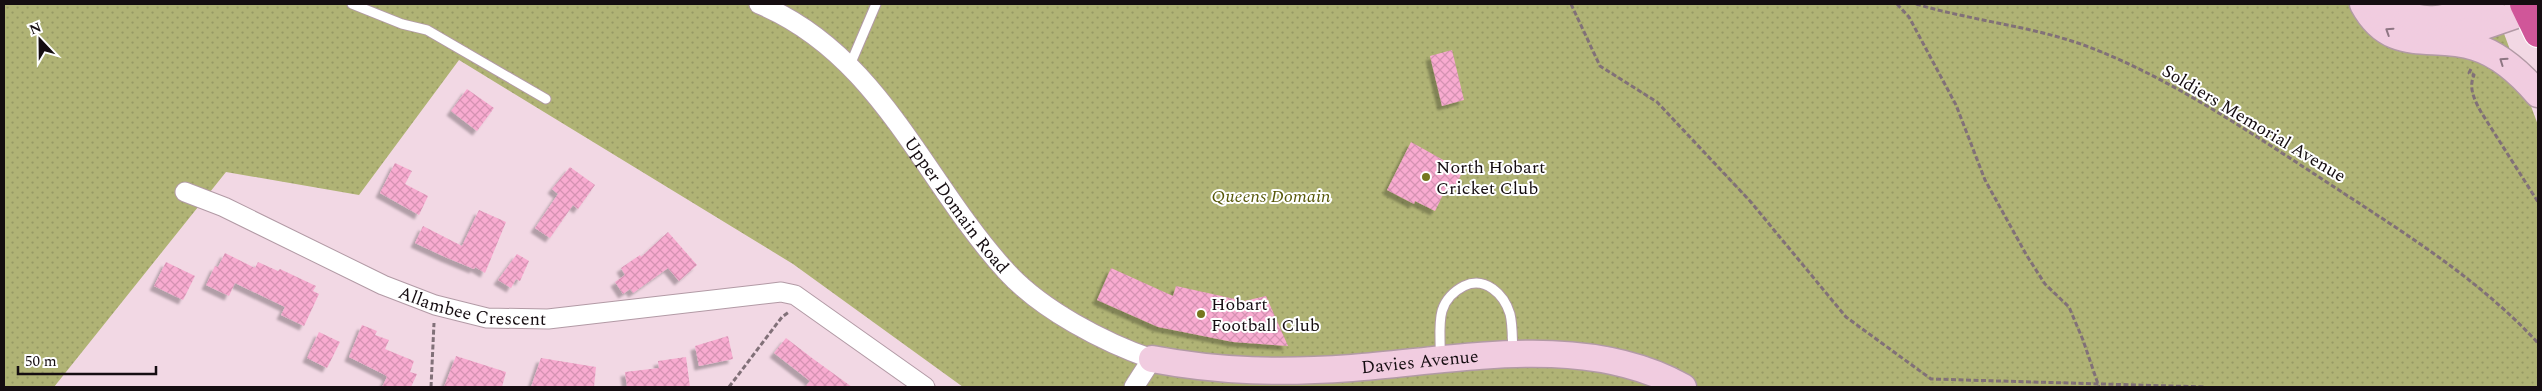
<svg xmlns="http://www.w3.org/2000/svg" width="2542" height="391" viewBox="0 0 2542 391" font-family="Spectral,serif">
<style>
.park{fill:url(#park-dots)}
.building{fill:url(#building-cross-hatch);filter:url(#shadow)}
.lines{fill:none;stroke-linecap:round;stroke-linejoin:round}
.lane-casing{stroke:#b29aa5;stroke-width:11}
.street-casing{stroke:#b29aa5;stroke-width:21}
.secondary-casing{stroke:#b29aa5;stroke-width:29}
.highway-casing{stroke:#fff;stroke-width:30}
.path{stroke:#817078;stroke-width:3;stroke-dasharray:5 2.5;stroke-linecap:butt}
.lane{stroke:#fff;stroke-width:9}
.street{stroke:#fff;stroke-width:19}
.secondary{stroke:#f1cce0;stroke-width:26}
.highway{stroke:#d05699;stroke-width:28}
.oneway{stroke:#8e7683}
.poi-dot{fill:#75771e;stroke:#fff;stroke-width:2}
.labels{text-anchor:middle;stroke-width:4;stroke-linejoin:round;paint-order:stroke}
.street-label{font-size:18px;fill:#150d11;stroke:#fff}
.poi-label{font-size:18px;fill:#150d11;stroke:#fff;text-anchor:start}
.park-label{font-size:18px;font-style:italic;fill:#575809;stroke:#fff}
</style>
<defs>
<pattern id="park-dots" width="8" height="8" patternUnits="userSpaceOnUse" patternTransform="scale(1.25)"><rect width="8" height="8" fill="#b0b375"/><path d="M2 2h.1M6 6h.1" fill="none" stroke="#969964" stroke-width="1.8" stroke-linecap="round"/></pattern>
<pattern id="building-cross-hatch" width="8" height="8" patternUnits="userSpaceOnUse" patternTransform="scale(1.25)"><rect width="8" height="8" fill="#f8abd0"/><path d="M0 0l8 8M0 8l8-8" fill="none" stroke="#d492b2"/></pattern>
<filter id="shadow"><feDropShadow dx="-4.5" dy="4.5" stdDeviation="1" flood-color="#0004"/></filter>
</defs>
<rect width="100%" height="100%" fill="#f2d8e4"/>
<!-- park -->
<polygon class="park" points="4,4 2493,4 2538,125 2538,387 963,387 793,264 459,60 359,195 226,172 54,387 4,387"/>
<!-- building -->
<g class="building">
<polygon points="1452,50 1464,100 1442,106 1430,56"/>
<polygon points="467,89 494,108 477,131 451,111"/>
<polygon points="1411,142 1463,171 1452,192 1446,189 1435,211 1415,201 1414,204 1387,190"/>
<polygon points="395,163 412,171 405,184 428,196 419,215 380,193"/>
<polygon points="570,167 595,185 578,209 573,205 550,238 535,228 558,194 552,189"/>
<polygon points="479,210 506,222 485,273 475,267 474,269 445,257 415,243 423,226 462,246"/>
<polygon points="668,232 697,265 679,281 668,268 633,293 630,289 623,294 615,282 625,275 621,268 640,255 641,257"/>
<polygon points="225,253 255,268 258,262 278,271 280,269 316,286 313,291 319,294 304,326 281,315 285,307 235,283 229,296 206,285 215,266 218,267"/>
<polygon points="517,254 529,261 520,281 516,279 511,288 498,280"/>
<polygon points="166,262 195,276 183,300 154,286"/>
<polygon points="1111,268 1173,296 1176,286 1244,301 1266,296 1288,346 1233,342 1158,327 1097,300"/>
<polygon points="362,325 377,331 375,335 389,340 385,349 414,361 410,372 417,374 411,387 382,387 387,377 385,375 349,357"/>
<polygon points="319,332 340,342 327,368 307,358"/>
<polygon points="728,336 733,359 699,366 695,346"/>
<polygon points="786,338 812,358 852,387 805,387 810,381 774,353"/>
<polygon points="456,356 506,372 502,387 444,387"/>
<polygon points="686,357 690,387 627,387 625,372 659,368 658,361"/>
<polygon points="541,358 596,367 594,387 531,387"/>
</g>
<g class="lines">
<defs>
<g id="lane">
<polyline points="352,4 402,24 427,30 546,99"/>
<polyline points="850,65 876,4"/>
<path d="M1440,358C1441,343 1438,325 1442,311C1445,300 1454,291 1464,286C1485,276 1504,294 1510,314C1513,326 1512,341 1513,353"/>
</g>
<g id="street">
<path id="s1" d="M759,4C880,54 924,182 1007,272C1042,310 1103,342 1152,359L1134,387"/>
<path id="s2" d="M185,192L224,207L383,285L435,305L487,318L548,319L781,292L795,295L925,387"/>
</g>
<g id="secondary">
<path d="M2363,4C2391,56 2431,33 2475,47C2501,55 2521,74 2538,94"/>
<path d="M2391,4C2422,32 2456,15 2491,4"/>
<polyline points="2446,39 2516,15 2526,8"/>
<path id="s3" d="M1152,359C1221,372 1282,373 1352,368C1458,360 1586,332 1683,387"/>
</g>
<polyline id="highway" points="2524,4 2538,33"/>
</defs>
<!-- lane casing -->
<use href="#lane" class="lane-casing"/>
<!-- street casing -->
<use href="#street" class="street-casing"/>
<!-- secondary casing -->
<use href="#secondary" class="secondary-casing"/>
<!-- highway casing -->
<use href="#highway" class="highway-casing"/>
<!-- path -->
<g class="path">
<polyline points="1571,4 1600,66 1657,102 1750,201 1846,317 1931,379 2205,387"/>
<polyline points="1897,4 1909,17 1956,105 1985,180 2027,256 2045,284 2069,307 2083,340 2099,387"/>
<path d="M1916,4C1973,21 2033,26 2089,47C2168,77 2248,131 2319,177C2396,228 2475,275 2538,343"/>
<path d="M2471,69L2469,73L2474,75C2468,88 2475,101 2481,112L2538,202"/>
<polyline points="431,387 434,323"/>
<polyline points="729,387 782,317 789,312"/>
</g>
<!-- lane -->
<use href="#lane" class="lane"/>
<!-- street -->
<use href="#street" class="street"/>
<!-- secondary -->
<use href="#secondary" class="secondary"/>
<!-- highway -->
<use href="#highway" class="highway"/>
</g>
<!-- one-way arrows -->
<defs><path id="oneway-chevron" d="M-2-3.5L2.5 0L-2 3.5" fill="none" stroke-width="1.6" stroke-linecap="round" stroke-linejoin="round" transform="scale(1.25)"/></defs>
<g class="oneway">
<use href="#oneway-chevron" transform="translate(2389 31) rotate(-147)"/>
<use href="#oneway-chevron" transform="translate(2503 61) rotate(-145)"/>
</g>
<!-- markers -->
<g class="poi-dot">
<circle cx="1426" cy="177" r="5"/>
<circle cx="1201" cy="314" r="5"/>
</g>
<g class="labels">
<!-- street labels -->
<g class="street-label">
<text transform="translate(2254 123) rotate(31)" y="6">Soldiers Memorial Avenue</text>
<text dy="6" stroke="none"><textPath href="#s1" startOffset="286">Upper Domain Road</textPath></text>
<text dy="6" stroke="none"><textPath href="#s2" startOffset="312">Allambee Crescent</textPath></text>
<text dy="6" stroke="none"><textPath href="#s3" startOffset="269">Davies Avenue</textPath></text>
</g>
<!-- poi labels -->
<g class="poi-label">
<text x="1436" y="173">North Hobart<tspan x="1436" dy="21">Cricket Club</tspan></text>
<text x="1211" y="310">Hobart<tspan x="1211" dy="21">Football Club</tspan></text>
</g>
<!-- park labels -->
<g class="park-label">
<text x="1271" y="202">Queens Domain</text>
</g>
</g>
<!-- border -->
<rect width="2542" height="391" fill="none" stroke="#150d11" stroke-width="10"/>
<!-- north arrow -->
<g transform="translate(40 40) rotate(338)" stroke="#ffffff" stroke-width="4" paint-order="stroke">
<path d="M0-4L9 19L0 12L-9 19Z" fill="#150d11"/>
<text y="-8" font-size="14" font-weight="bold" text-anchor="middle" fill="#150d11">N</text>
</g>
<!-- scale -->
<path d="M18 366v8h138v-8" fill="none" stroke="#150d11" stroke-width="2.5"/>
<text x="25" y="366" font-size="15" fill="#150d11" stroke="#ffffff" stroke-width="4" paint-order="stroke">50 m</text>
</svg>
